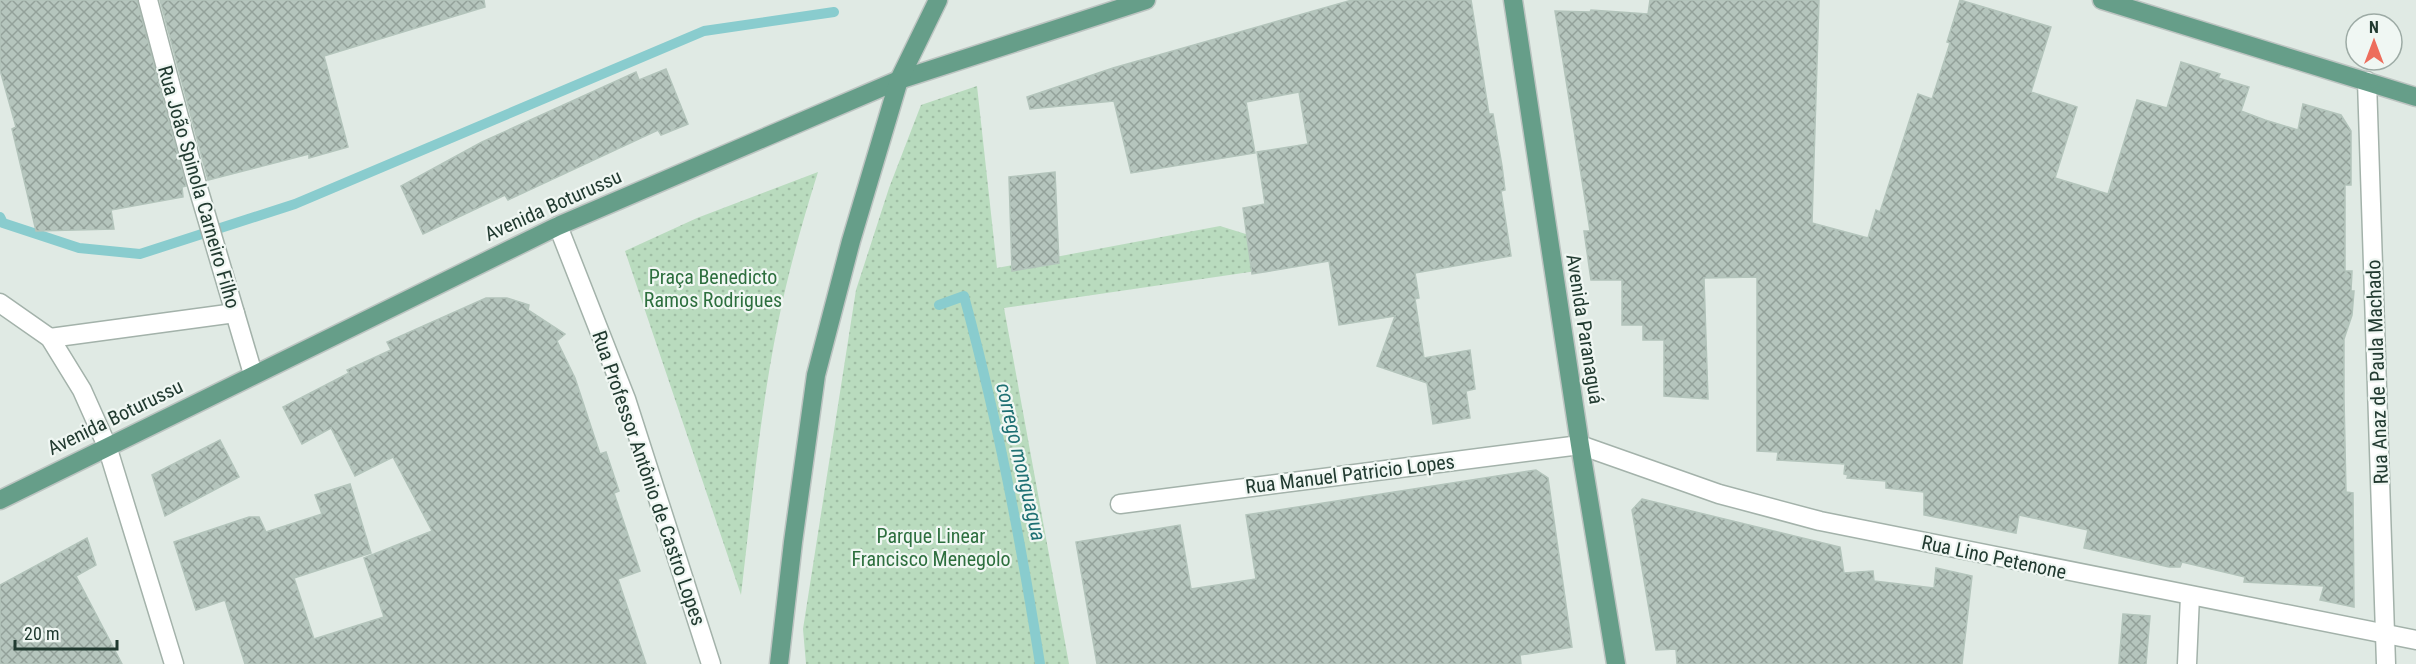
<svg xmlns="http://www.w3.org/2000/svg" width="2416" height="664" viewBox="0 0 2416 664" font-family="'Roboto Condensed',sans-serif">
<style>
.green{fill:url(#green-dots)}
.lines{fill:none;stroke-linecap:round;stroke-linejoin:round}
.stream{stroke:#89ccce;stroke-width:10}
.building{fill:url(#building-cross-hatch);stroke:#b3c4bb;stroke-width:1.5}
.minor-casing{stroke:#a3b2aa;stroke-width:21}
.major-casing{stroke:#bcc4c1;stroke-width:21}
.minor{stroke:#fff;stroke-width:18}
.major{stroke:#669e89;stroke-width:18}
.labels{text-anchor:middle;stroke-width:4.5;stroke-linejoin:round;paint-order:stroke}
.street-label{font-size:20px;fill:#213a30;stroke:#f0f7f3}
.park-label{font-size:20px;fill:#2d6f3e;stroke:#f0f7f3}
.water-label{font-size:21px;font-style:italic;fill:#1e7073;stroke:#f0f7f3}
</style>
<defs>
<pattern id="green-dots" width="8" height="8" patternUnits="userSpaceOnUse" patternTransform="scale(1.5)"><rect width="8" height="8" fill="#b9dbbe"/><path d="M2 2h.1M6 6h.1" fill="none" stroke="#9fbda4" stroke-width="1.8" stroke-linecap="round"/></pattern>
<pattern id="building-cross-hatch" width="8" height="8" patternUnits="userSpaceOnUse" patternTransform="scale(1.5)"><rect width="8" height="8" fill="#b5c5bd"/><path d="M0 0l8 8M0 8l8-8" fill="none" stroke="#93a19a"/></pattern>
</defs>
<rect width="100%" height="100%" fill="#e0eae4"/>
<!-- green -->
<g class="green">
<polygon points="977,86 997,268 1220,226 1249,235 1311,263 1004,308 1069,664 806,664 803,629 856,290 889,188 921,105"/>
<path d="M818,172C803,220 789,269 779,318C760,410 752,502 741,595L625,251L697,218Z"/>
</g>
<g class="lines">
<!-- stream -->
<g class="stream">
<polyline points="0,217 3,223 79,248 140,254 295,204 704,31 834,12"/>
<path d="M939,305L964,296C997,417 1021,541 1040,664"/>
</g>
</g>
<!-- building -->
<g class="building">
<polygon points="0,0 137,0 186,186 182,187 183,197 111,210 114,229 36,231 12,129 16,127 0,70"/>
<polygon points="160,0 484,0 485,7 324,56 348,147 309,158 309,154 208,180"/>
<polygon points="1352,0 1471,0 1489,114 1493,114 1502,166 1505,190 1501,191 1511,256 1415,273 1419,298 1415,299 1424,358 1470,350 1475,389 1466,391 1470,418 1433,424 1427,383 1377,366 1395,316 1339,325 1329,261 1252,274 1243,208 1265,204 1257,152 1308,144 1299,92 1246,102 1255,153 1131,173 1114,101 1030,109 1027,97 1113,68"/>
<polygon points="1650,0 1819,0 1812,223 1868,238 1876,210 1880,212 1918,94 1932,99 1950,43 1947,42 1960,0 2051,27 2031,92 2077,107 2055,178 2108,194 2137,100 2167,108 2181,62 2220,74 2218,78 2249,87 2241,111 2265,120 2298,130 2303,104 2341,115 2351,131 2351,185 2345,185 2345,271 2352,271 2351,291 2354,291 2352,315 2344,339 2344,398 2346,492 2353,493 2354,607 2320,600 2324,586 2244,582 2245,577 2182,562 2180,567 2169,567 2084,548 2088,530 2019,515 2016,533 1924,515 1924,492 1886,488 1886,481 1847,478 1848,475 1844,474 1845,464 1777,460 1778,452 1757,451 1757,277 1704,278 1708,399 1664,396 1664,340 1643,340 1643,325 1622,325 1622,280 1591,280 1584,231 1590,231 1555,11 1590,12 1591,10 1648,14"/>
<polygon points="666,69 688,124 661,135 658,130 508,200 505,195 423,234 401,186 482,142 636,72 639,80"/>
<polygon points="1055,172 1059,263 1012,271 1009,177"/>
<polygon points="486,298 507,298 529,305 528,310 565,334 557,341 575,378 600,454 606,452 619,491 614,493 640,571 618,579 646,664 245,664 225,600 196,610 174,542 249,517 259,517 266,532 322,514 315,495 350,484 371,553 294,578 314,639 384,617 364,558 432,531 393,457 355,476 331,428 302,444 283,407 349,373 347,370 391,350 387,342"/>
<polygon points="220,440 239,477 165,516 152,475"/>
<polygon points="1536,470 1548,478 1572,647 1520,655 1521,664 1097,664 1076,542 1180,525 1191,589 1256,579 1246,515"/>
<polygon points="1642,499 1840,547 1844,573 1873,571 1874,581 1934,588 1936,568 1972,576 1962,664 1677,664 1676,649 1656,650 1632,510"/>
<polygon points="87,538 96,565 76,576 122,664 0,664 0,585"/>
<polygon points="2123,614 2150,616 2146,664 2119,664"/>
</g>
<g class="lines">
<defs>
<g id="minor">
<polyline points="148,0 196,181 253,374"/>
<polyline points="2367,81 2386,664"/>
<polyline points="558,226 626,399 711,664"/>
<polyline points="0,303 50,338 82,390 107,446 174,664"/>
<polyline points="50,338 235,313"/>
<polyline points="1120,504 1580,445 1719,494 1820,521 2416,640"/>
<polyline points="2187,664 2190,596"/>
</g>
<g id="major">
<polyline points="1513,0 1580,445 1616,664"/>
<polyline points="2102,0 2416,97"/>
<polyline points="0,500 558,226 899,80 1146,0"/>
<polyline points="779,664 793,542 816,375 851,241 899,80 938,0"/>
</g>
</defs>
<!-- minor casing -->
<use href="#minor" class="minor-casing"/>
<!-- major casing -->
<use href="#major" class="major-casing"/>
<!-- minor -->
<use href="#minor" class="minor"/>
<!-- major -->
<use href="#major" class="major"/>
</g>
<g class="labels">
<!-- street labels -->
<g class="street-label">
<text transform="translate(199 187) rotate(74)" y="7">Rua João Spinola Carneiro Filho</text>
<text transform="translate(553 205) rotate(-24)" y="7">Avenida Boturussu</text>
<text transform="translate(1585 329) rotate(81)" y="7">Avenida Paranaguá</text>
<text transform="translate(2377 372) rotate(-92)" y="7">Rua Anaz de Paula Machado</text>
<text transform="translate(115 417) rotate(-26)" y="7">Avenida Boturussu</text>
<text transform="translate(1350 474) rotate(-7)" y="7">Rua Manuel Patricio Lopes</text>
<text transform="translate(649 478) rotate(71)" y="7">Rua Professor Antônio de Castro Lopes</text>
<text transform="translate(1994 557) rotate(12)" y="7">Rua Lino Petenone</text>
</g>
<!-- park labels -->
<g class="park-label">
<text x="713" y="284">Praça Benedicto<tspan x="713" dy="23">Ramos Rodrigues</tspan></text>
<text x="931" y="543">Parque Linear<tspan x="931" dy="23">Francisco Menegolo</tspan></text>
</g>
<!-- water labels -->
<g class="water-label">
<text transform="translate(1021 462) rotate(77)" y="7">corrego monguagua</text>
</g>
</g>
<!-- north arrow -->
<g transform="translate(2374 42)"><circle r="28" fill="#f0f7f3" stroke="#9daba5" stroke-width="1.5"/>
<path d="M0-4.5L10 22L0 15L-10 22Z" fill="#ed6d5c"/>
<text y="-9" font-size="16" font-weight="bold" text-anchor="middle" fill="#213a30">N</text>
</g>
<!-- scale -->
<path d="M15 640v9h102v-9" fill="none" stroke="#213a30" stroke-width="3"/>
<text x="24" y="640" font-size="18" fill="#213a30" stroke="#f0f7f3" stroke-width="4.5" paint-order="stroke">20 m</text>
</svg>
